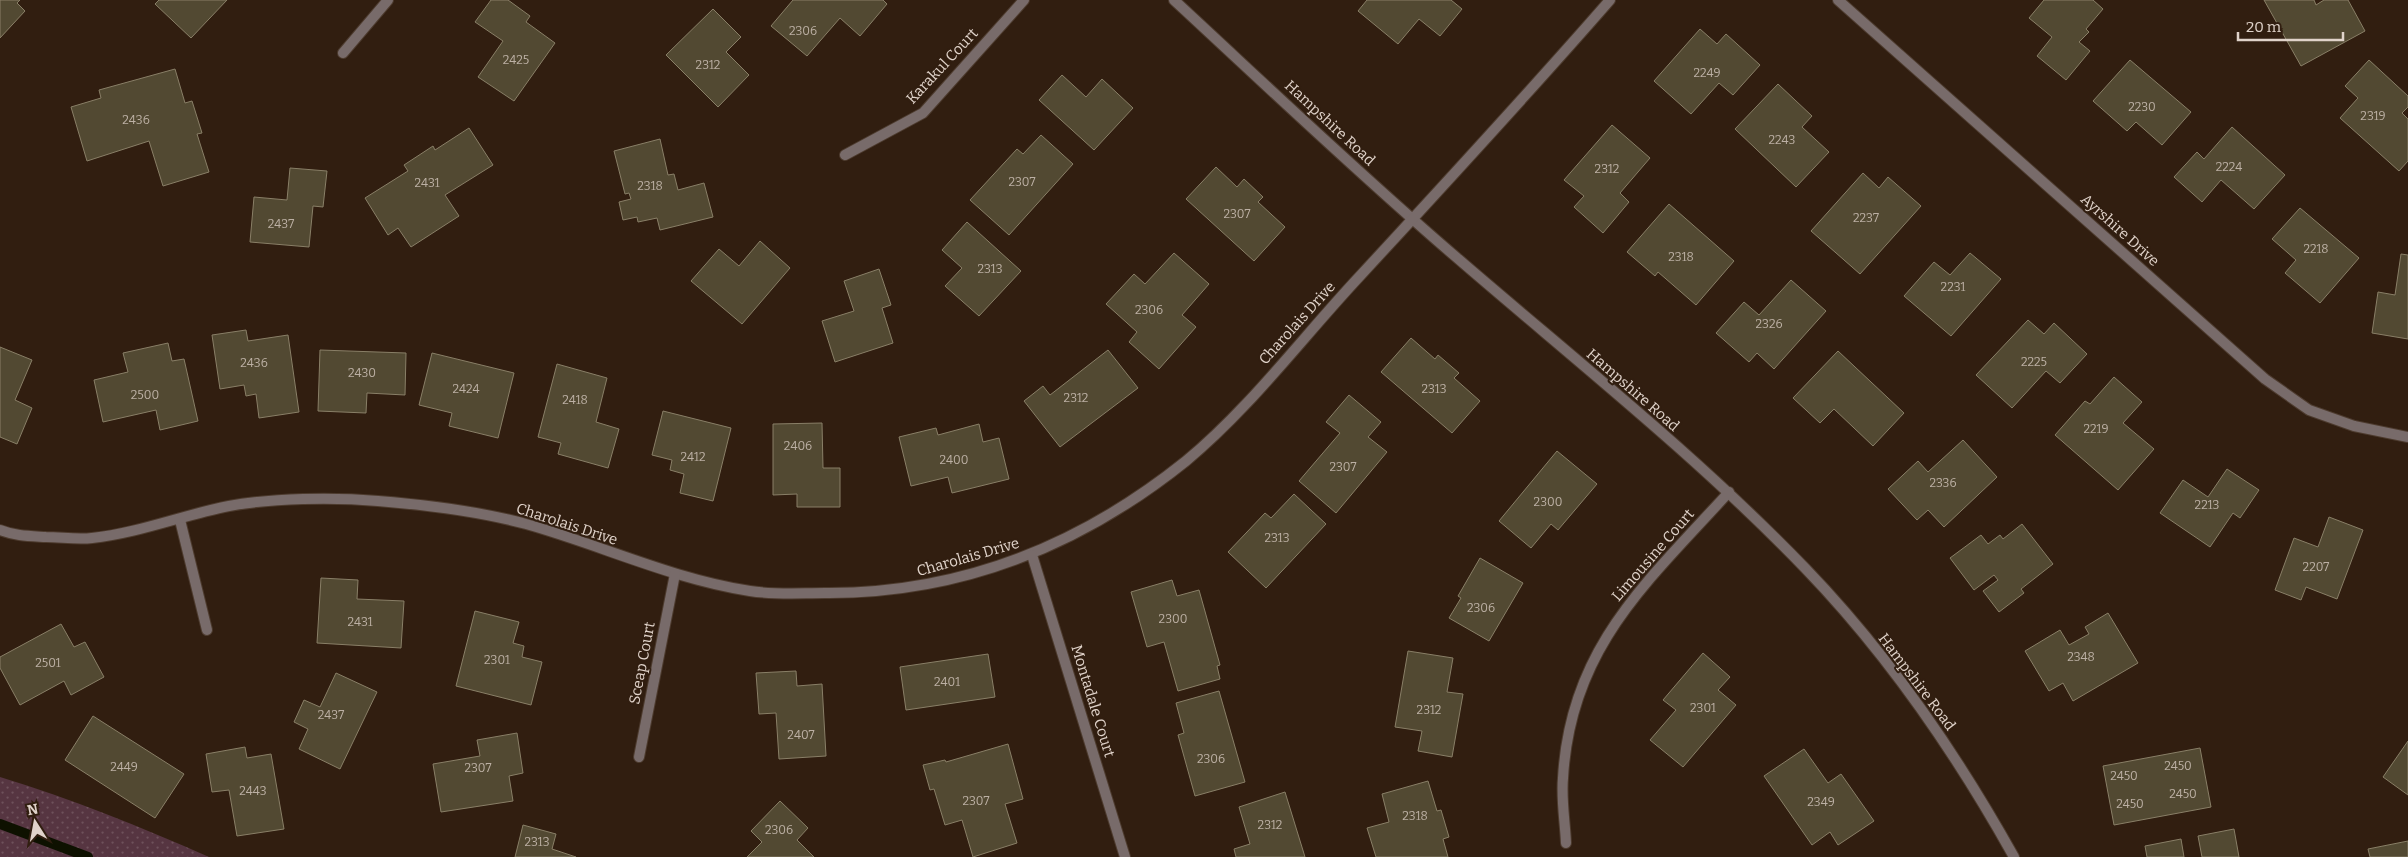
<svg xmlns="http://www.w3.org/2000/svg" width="2408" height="857" viewBox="0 0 2408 857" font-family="Bitter,serif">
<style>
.grass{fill:url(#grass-dots)}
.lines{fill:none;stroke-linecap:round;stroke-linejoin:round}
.stream{stroke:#0e1100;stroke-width:10}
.building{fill:#524932;stroke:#897f67}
.minor-casing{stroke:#4d3b2e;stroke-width:12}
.minor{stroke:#786b6a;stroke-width:10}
.labels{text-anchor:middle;stroke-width:4;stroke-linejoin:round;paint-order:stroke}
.number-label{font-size:12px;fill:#bcb0a4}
.street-label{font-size:15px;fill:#e0d3ca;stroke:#311e10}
</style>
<defs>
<pattern id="grass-dots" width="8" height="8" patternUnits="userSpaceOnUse" patternTransform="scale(1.25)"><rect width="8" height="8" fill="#563541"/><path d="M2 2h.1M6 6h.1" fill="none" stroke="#6e515b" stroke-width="1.8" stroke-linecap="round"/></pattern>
</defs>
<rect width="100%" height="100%" fill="#311e10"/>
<!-- grass -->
<path class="grass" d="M0,777C72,799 141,827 209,857H0Z"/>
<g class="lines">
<!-- stream -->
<polyline class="stream" points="0,824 88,857"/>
</g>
<!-- building -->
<g class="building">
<polygon points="0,0 20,0 17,3 25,11 0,38"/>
<polygon points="159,0 227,0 191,38 155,4"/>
<polygon points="491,0 508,0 530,16 526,22 555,43 514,101 478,77 503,41 475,22"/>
<polygon points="793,0 883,0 887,4 860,36 840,18 807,56 771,26"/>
<polygon points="1367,0 1451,0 1462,9 1440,36 1419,19 1398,44 1358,11"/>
<polygon points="2044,0 2093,0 2103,9 2086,29 2089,32 2079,42 2090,51 2066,80 2037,56 2052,37 2029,18"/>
<polygon points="2264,0 2314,0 2316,5 2324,0 2348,0 2365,31 2301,66"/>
<polygon points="713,9 741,37 726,52 749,75 718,107 666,55"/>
<polygon points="1700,29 1717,44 1726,34 1760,65 1733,95 1719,83 1691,114 1654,81"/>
<polygon points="2130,60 2191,112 2162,145 2136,122 2127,131 2093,101"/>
<polygon points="2369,60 2408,96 2408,107 2402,113 2408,119 2408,161 2399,171 2340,118 2358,98 2345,86"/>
<polygon points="175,69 185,103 192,101 202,133 197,134 209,172 163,186 149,141 87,161 71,107 101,98 99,90"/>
<polygon points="1062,75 1086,97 1102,79 1133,108 1094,150 1039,100"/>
<polygon points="1778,84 1812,116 1802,127 1829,152 1796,187 1735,129"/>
<polygon points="1612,125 1650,158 1620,193 1629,202 1603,233 1574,207 1584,196 1564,180"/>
<polygon points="2232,127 2285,175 2254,209 2221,180 2202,202 2174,177 2197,152 2204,159"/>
<polygon points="469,128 493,165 445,195 459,216 411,247 398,228 388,235 365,198 408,171 404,165 433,146 435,150"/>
<polygon points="1041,135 1073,164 1009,235 970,200 1017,149 1023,154"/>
<polygon points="660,139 668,175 674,174 678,190 704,183 713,217 660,230 657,218 638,222 637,217 623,220 619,202 631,199 629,193 625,194 614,151"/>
<polygon points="1216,167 1237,187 1244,179 1263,197 1258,202 1285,227 1254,261 1186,199"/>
<polygon points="290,168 327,171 323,207 313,206 309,247 250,242 254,197 287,200"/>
<polygon points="1863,173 1879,188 1888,177 1921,206 1860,274 1811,231"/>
<polygon points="1669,204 1734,261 1696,305 1658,272 1655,276 1627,252"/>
<polygon points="2300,208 2359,258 2320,303 2285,273 2296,260 2272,239"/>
<polygon points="967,222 1021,271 979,316 945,286 962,268 942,250"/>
<polygon points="760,241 790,268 742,324 691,281 719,249 739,266"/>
<polygon points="1174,253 1209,284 1182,315 1196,327 1159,369 1129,342 1137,332 1106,304 1134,274 1145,284"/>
<polygon points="1970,253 2001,279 1951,336 1904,296 1934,262 1950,275"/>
<polygon points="2401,254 2408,255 2408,339 2372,333 2378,292 2395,295"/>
<polygon points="879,269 891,305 882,308 893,343 835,362 822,321 854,311 844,281"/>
<polygon points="1791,280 1826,311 1774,369 1757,353 1749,362 1716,333 1744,302 1759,315"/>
<polygon points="2028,320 2044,334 2054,323 2087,354 2060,383 2046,371 2012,408 1976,375"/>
<polygon points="246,330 248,341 288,335 299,412 259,418 256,394 246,396 244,385 220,389 212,335"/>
<polygon points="1411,338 1435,359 1438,355 1459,373 1454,378 1480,401 1452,433 1381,372"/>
<polygon points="168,343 172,361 184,359 198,421 160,430 156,410 103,422 94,380 128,372 123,353"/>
<polygon points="0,347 32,360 15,400 32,408 17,444 0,437"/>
<polygon points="320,350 406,353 405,395 367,393 366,413 318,411"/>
<polygon points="1108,350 1138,388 1060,447 1024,401 1043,386 1050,395"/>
<polygon points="1838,351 1904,413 1873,446 1834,409 1820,423 1793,398"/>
<polygon points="432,353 514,373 498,438 449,426 452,413 419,405"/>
<polygon points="557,364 607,378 596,422 619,429 608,468 558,454 561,443 538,437"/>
<polygon points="2114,377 2142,402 2123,423 2154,449 2118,490 2055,435 2085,401 2090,404"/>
<polygon points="1349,395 1381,422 1368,437 1387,452 1336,513 1299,481 1340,433 1326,422"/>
<polygon points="663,411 731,428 713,501 680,493 684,474 670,470 672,460 652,455"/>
<polygon points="822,423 823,468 840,468 840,507 797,507 797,494 773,495 773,424"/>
<polygon points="979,424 983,442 999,438 1009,479 952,493 948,477 911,486 899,437 936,428 938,435"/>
<polygon points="1963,440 1997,477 1944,527 1928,510 1917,520 1888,489 1918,461 1928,472"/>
<polygon points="1557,451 1597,484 1558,530 1551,524 1531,548 1499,521"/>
<polygon points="2227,469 2259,490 2240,518 2233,513 2210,547 2160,513 2183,480 2208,497"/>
<polygon points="1294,494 1326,524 1266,588 1228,552 1265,513 1271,518"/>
<polygon points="2329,517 2363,530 2337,599 2306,587 2301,600 2275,590 2294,538 2318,547"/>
<polygon points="2022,524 2053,564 2021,589 2024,593 1999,612 1983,591 1998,580 1994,575 1974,590 1950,558 1981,535 1988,544 2000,535 2003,539"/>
<polygon points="1480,558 1523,583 1489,641 1449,618 1461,598 1458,596"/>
<polygon points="321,578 358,580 357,599 404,601 401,648 317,643"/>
<polygon points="1172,580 1177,596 1199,590 1220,665 1217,666 1220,679 1178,691 1164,642 1147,647 1131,592"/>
<polygon points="475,611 519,622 513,643 524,646 522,657 542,662 531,705 456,686"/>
<polygon points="2108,613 2138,663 2073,701 2063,683 2049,691 2025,651 2060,630 2069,645 2089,634 2085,627"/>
<polygon points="61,624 74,647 85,642 104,677 71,695 64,681 20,705 0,668 0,657"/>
<polygon points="1408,651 1453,658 1447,692 1463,694 1452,757 1418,751 1422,731 1395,727"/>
<polygon points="1703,653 1730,677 1718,690 1736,705 1683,767 1650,740 1676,710 1663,700"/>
<polygon points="988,654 995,697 906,710 900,667"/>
<polygon points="796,671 797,686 822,684 826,756 779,759 776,713 759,714 756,673"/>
<polygon points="336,673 377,692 340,769 299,749 308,729 294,722 304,700 320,707"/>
<polygon points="1219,691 1245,782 1195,796 1178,735 1184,733 1176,703"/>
<polygon points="93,716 184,774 155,818 65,760"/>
<polygon points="517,733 523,773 509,776 513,801 441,812 433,764 480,756 477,740"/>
<polygon points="2408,741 2408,795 2383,777"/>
<polygon points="1008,744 1023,799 1005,804 1017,843 973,857 962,820 945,825 934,789 930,790 923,765 945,760 946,762"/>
<polygon points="245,747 247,758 271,754 284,829 237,836 229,790 212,792 206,754"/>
<polygon points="2200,748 2211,807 2114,825 2103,766"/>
<polygon points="1804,749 1828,783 1841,774 1874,821 1838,845 1830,832 1812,845 1764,776"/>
<polygon points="1428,781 1437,811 1441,810 1449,837 1443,839 1448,857 1376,857 1367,828 1389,822 1382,794"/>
<polygon points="1285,792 1305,857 1236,857 1234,849 1250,844 1239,807"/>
<polygon points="780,801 808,828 797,840 814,857 747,857 762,842 751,831"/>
<polygon points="523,825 556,834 552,849 576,857 515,857"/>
<polygon points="2234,829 2239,857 2202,857 2198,836"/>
<polygon points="2181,839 2184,857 2147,857 2145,846"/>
<polygon points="2408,841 2408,857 2370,857 2368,849"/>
</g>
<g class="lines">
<defs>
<g id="minor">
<path d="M1174,0C1267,86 1359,174 1456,257C1574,359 1697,456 1805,568C1887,653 1956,753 2014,857"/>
<polyline points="1838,0 2265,379 2309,410 2354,426 2408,437"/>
<polyline points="343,53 388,0"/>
<polyline points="845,155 923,113 1024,0"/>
<polyline points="180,520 207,630"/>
<path d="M0,530C15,536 29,536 46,537C61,537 77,540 92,538C139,533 183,515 229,506C273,498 333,497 378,501C428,505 478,511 526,524C601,545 672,579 750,591C774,595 800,593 825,593C961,594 1080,546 1186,461C1250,408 1302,338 1359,277C1444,185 1528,94 1610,0"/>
<polyline points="1032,555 1125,857"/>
<polyline points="639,757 675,574"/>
<path d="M1566,843C1565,821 1561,799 1563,778C1570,648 1647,582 1729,492"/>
</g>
</defs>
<!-- minor casing -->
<use href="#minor" class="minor-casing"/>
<!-- minor -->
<use href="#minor" class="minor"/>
</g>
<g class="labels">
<!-- number labels -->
<g class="number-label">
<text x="803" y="35">2306</text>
<text x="516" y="64">2425</text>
<text x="708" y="69">2312</text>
<text x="1707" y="77">2249</text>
<text x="2142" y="111">2230</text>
<text x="2373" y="120">2319</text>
<text x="136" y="124">2436</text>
<text x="1782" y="144">2243</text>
<text x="2229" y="171">2224</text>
<text x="1607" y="173">2312</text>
<text x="1022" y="186">2307</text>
<text x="427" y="187">2431</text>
<text x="650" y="190">2318</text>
<text x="1237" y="218">2307</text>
<text x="1866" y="222">2237</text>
<text x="281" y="228">2437</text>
<text x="2316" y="253">2218</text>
<text x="1681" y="261">2318</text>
<text x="990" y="273">2313</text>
<text x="1953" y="291">2231</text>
<text x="1149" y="314">2306</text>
<text x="1769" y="328">2326</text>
<text x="2034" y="366">2225</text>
<text x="254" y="367">2436</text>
<text x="362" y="377">2430</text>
<text x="466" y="393">2424</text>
<text x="1434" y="393">2313</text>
<text x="145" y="399">2500</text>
<text x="1076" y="402">2312</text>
<text x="575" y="404">2418</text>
<text x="2096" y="433">2219</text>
<text x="798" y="450">2406</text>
<text x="693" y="461">2412</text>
<text x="954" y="464">2400</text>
<text x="1343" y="471">2307</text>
<text x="1943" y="487">2336</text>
<text x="1548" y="506">2300</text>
<text x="2207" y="509">2213</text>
<text x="1277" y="542">2313</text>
<text x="2316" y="571">2207</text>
<text x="1481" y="612">2306</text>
<text x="1173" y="623">2300</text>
<text x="360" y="626">2431</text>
<text x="2081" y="661">2348</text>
<text x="497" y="664">2301</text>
<text x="48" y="667">2501</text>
<text x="947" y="686">2401</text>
<text x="1703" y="712">2301</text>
<text x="1429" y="714">2312</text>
<text x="331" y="719">2437</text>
<text x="801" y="739">2407</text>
<text x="1211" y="763">2306</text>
<text x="2178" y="770">2450</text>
<text x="124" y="771">2449</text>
<text x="478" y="772">2307</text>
<text x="2124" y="780">2450</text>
<text x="253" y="795">2443</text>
<text x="2183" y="798">2450</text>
<text x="976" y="805">2307</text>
<text x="1821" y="806">2349</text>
<text x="2130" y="808">2450</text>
<text x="1415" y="820">2318</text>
<text x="1270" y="829">2312</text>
<text x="779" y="834">2306</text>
<text x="537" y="846">2313</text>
</g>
<!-- street labels -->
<g class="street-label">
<text transform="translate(942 66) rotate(-47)" y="5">Karakul Court</text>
<text transform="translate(1330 123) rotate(43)" y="5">Hampshire Road</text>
<text transform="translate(2120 230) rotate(42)" y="5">Ayrshire Drive</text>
<text transform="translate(1297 323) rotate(-48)" y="5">Charolais Drive</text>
<text transform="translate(1633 390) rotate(41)" y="5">Hampshire Road</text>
<text transform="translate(567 524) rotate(18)" y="5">Charolais Drive</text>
<text transform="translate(1653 555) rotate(-49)" y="5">Limousine Court</text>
<text transform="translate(968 557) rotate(-16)" y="5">Charolais Drive</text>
<text transform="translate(642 663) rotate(-79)" y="5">Sceap Court</text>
<text transform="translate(1917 682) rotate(53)" y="5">Hampshire Road</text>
<text transform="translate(1093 701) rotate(73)" y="5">Montadale Court</text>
</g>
</g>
<!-- north arrow -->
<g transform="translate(35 822) rotate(349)" stroke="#311e10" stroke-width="4" paint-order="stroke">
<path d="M0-4L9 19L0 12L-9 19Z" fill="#e0d3ca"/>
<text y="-8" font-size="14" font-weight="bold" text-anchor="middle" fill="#e0d3ca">N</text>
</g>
<!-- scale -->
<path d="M2238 32v8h105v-8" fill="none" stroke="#e0d3ca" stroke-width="2.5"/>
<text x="2246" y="32" font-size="15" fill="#e0d3ca" stroke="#311e10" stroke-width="4" paint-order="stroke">20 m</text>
</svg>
